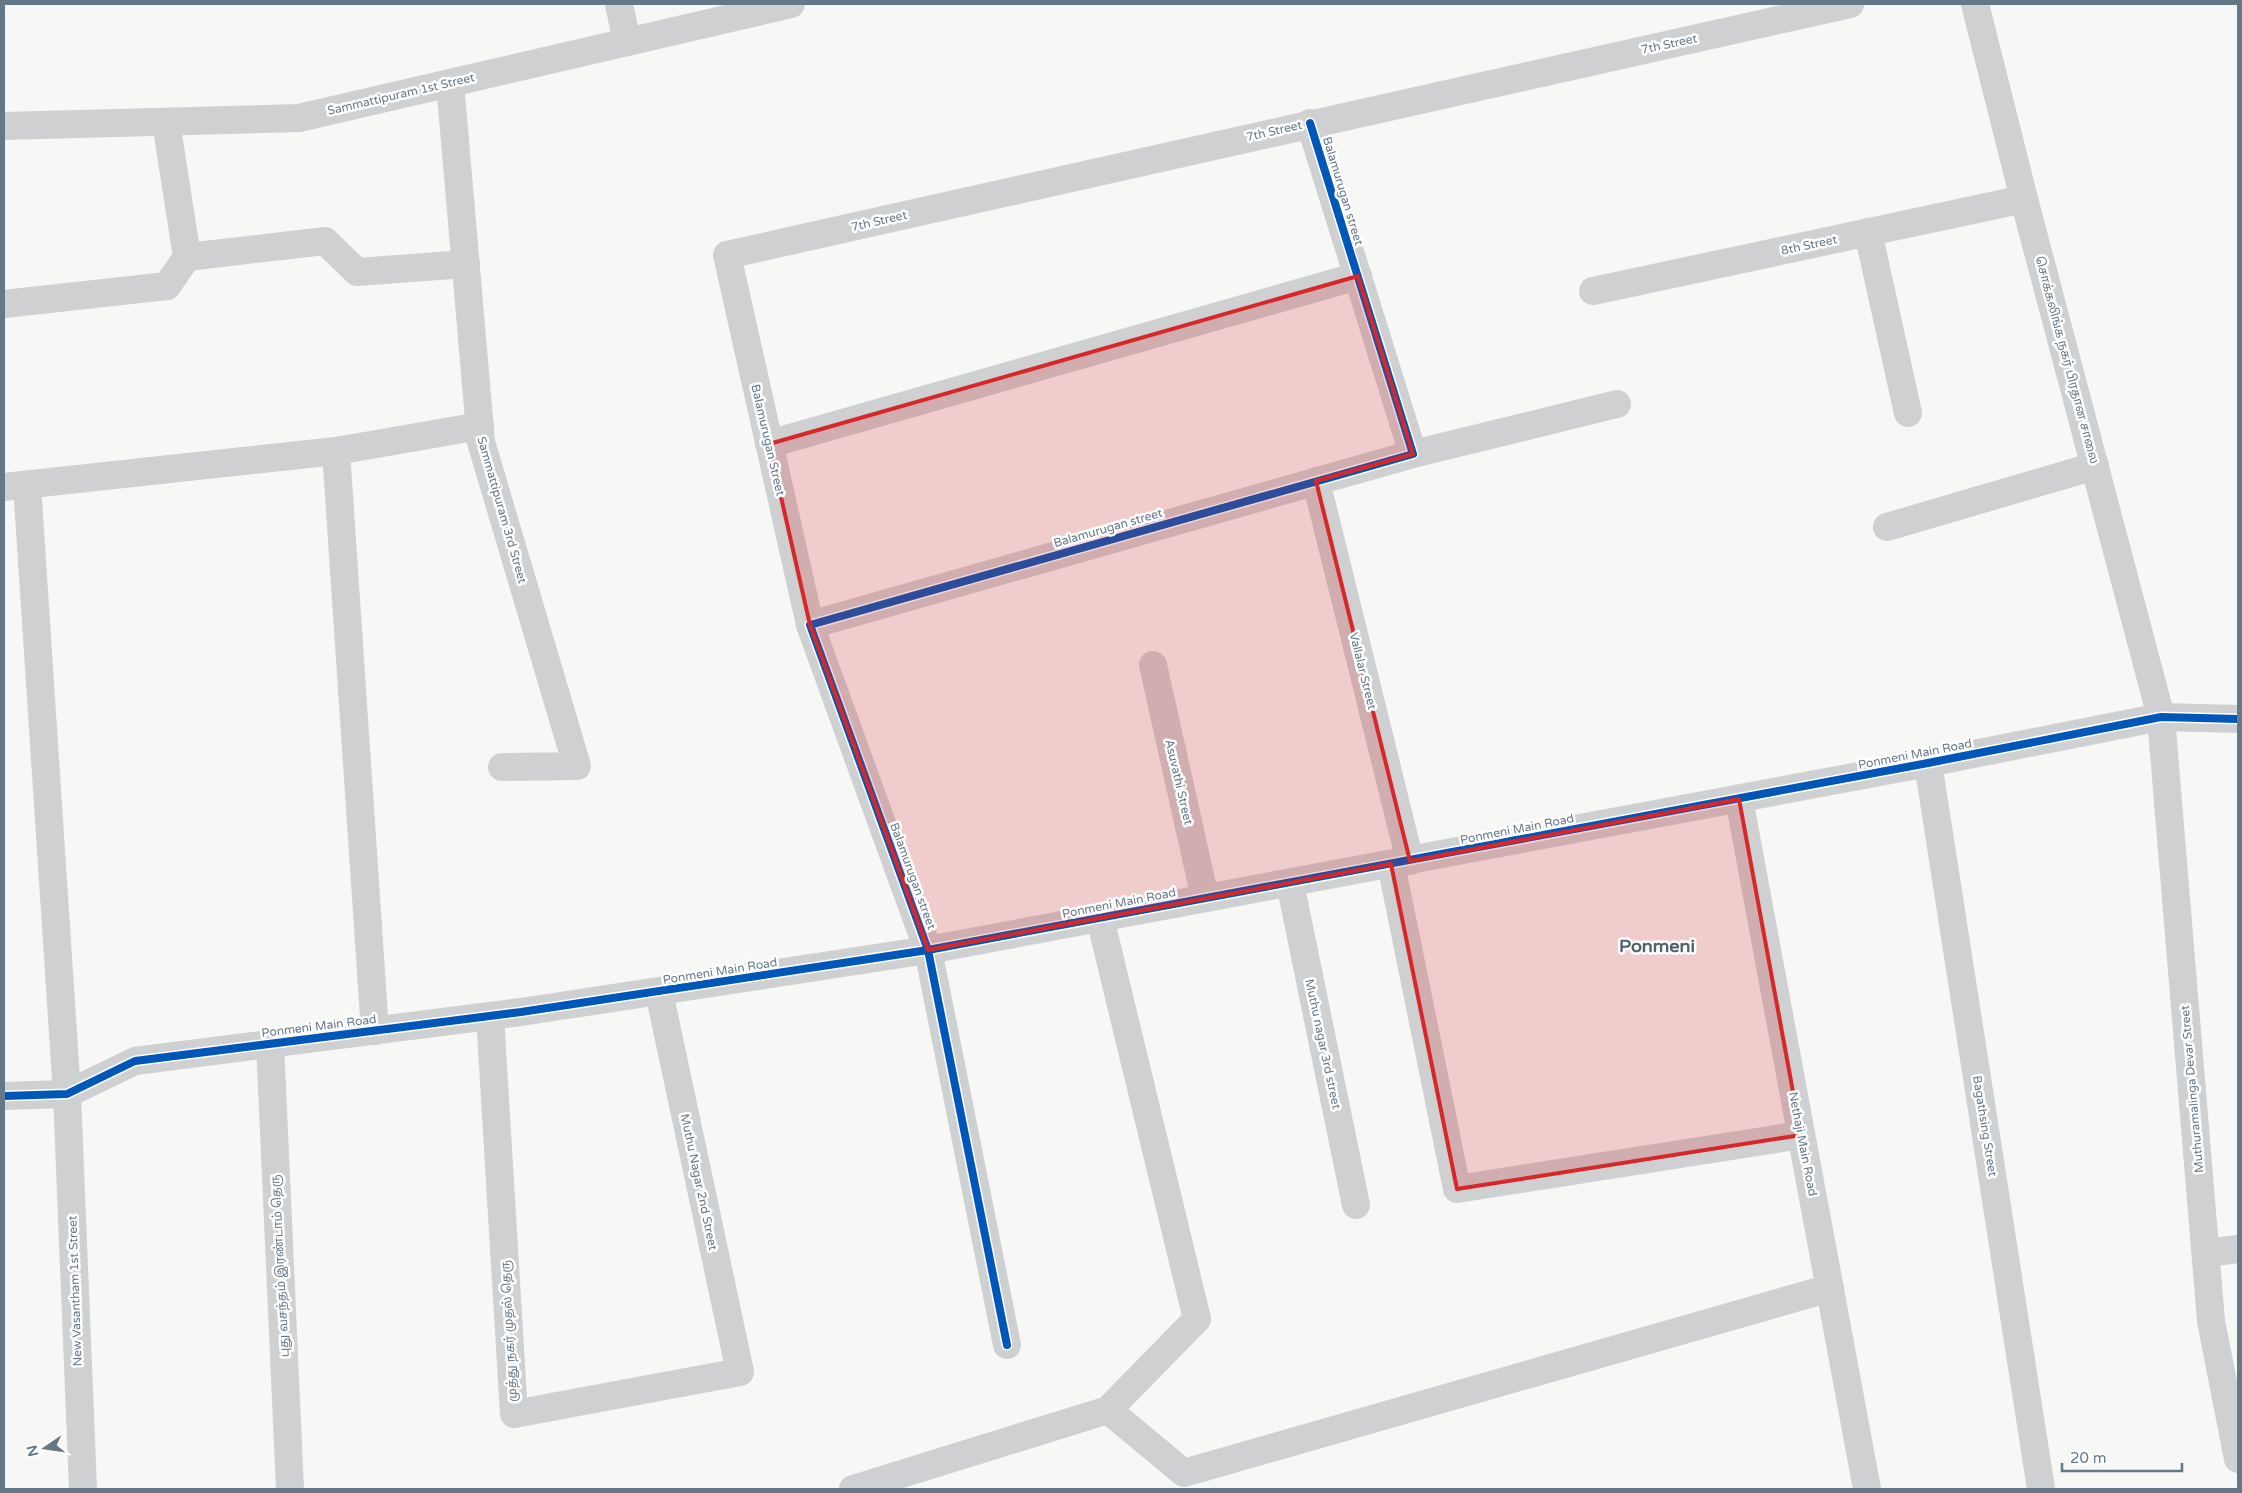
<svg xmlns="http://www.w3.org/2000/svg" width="2242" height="1493" viewBox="0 0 2242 1493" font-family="'Varela Round','Noto Sans Tamil',sans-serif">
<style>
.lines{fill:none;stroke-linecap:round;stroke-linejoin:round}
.minor{stroke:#cfd0d1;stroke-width:28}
.tertiary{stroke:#cfd0d1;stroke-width:28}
.cycleway-casing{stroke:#fff;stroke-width:11}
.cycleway{stroke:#0057b8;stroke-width:8}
.marked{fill:#d62828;fill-opacity:0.2;stroke:#d62828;stroke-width:4;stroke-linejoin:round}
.labels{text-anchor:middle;stroke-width:5;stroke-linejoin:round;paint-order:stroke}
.street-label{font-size:12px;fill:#657888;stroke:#fff}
.district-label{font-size:18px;font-weight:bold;fill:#53616c;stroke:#fff}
</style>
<rect width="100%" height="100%" fill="#f7f7f6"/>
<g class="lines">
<!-- minor -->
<g class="minor">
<polyline points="619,4 627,42"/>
<polyline points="1975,4 2024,199 2161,717 2211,1321 2238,1459"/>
<polyline points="450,83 481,442 577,766 502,767"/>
<polyline points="166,122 187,257 325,241 357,272 466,264"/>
<polyline points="4,126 299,118 791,4"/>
<polyline points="1868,232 1908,413"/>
<polyline points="1593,291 2024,199"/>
<polyline points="4,304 167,286 187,257"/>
<polyline points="769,444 1358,276"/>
<polyline points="1413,454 1617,404"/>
<polyline points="1316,481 1410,861"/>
<polyline points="27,485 67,1094 83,1489"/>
<polyline points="4,487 336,451"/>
<polyline points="1887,527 2095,466"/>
<polyline points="810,625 727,255 1850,4"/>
<polyline points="1153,665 1205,898"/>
<polyline points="1928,763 2041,1489"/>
<polyline points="1739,799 1867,1489"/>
<polyline points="1391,864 1457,1189 1801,1135"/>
<polyline points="1290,883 1356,1205"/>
<polyline points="1100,918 1197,1319 1108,1410"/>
<polyline points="490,1016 514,1414 740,1372 659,992"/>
<polyline points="375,1031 336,451 480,426"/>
<polyline points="270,1043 290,1489"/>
<polyline points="2206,1253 2238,1249"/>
<polyline points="1007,1345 928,950 810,625 1413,454 1310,123"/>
<polyline points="853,1489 1108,1410 1184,1473 1830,1288"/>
</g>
<!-- tertiary -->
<polyline class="tertiary" points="4,1096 67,1094 135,1061 521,1012 928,950 1928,763 2161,717 2238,719"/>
<defs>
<g id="cycleway">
<polyline points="4,1096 67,1094 135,1061 521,1012 928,950 1928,763 2161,717 2238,719"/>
<polyline points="1007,1345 928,950 810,625 1413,454 1310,123"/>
</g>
</defs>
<!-- cycleway casing -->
<use href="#cycleway" class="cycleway-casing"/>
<!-- cycleway -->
<use href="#cycleway" class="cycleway"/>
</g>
<!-- marked area -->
<path class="marked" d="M1358,276L1413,454L1316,481L1410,861L1739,799L1801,1135L1457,1189L1391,864L928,950L810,625L769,444Z"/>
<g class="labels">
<!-- street labels -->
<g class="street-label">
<text transform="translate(1669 44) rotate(-12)" y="4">7th Street</text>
<text transform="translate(401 94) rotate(-13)" y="4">Sammattipuram 1st Street</text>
<text transform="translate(1274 131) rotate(-13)" y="4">7th Street</text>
<text transform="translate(1343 191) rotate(73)" y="4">Balamurugan street</text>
<text transform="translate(879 221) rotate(-13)" y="4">7th Street</text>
<text transform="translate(1809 245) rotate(-12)" y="4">8th Street</text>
<text transform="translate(2067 360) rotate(75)" y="4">சொக்கலிங்க நகர் பிரதான சாலை</text>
<text transform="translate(768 440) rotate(77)" y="4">Balamurugan Street</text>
<text transform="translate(502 510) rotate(74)" y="4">Sammattipuram 3rd Street</text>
<text transform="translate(1108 528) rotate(-16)" y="4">Balamurugan street</text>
<text transform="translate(1363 671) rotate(76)" y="4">Vallalar Street</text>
<text transform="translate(1915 754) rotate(-11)" y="4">Ponmeni Main Road</text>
<text transform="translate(1179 782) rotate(77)" y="4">Asuvathi Street</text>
<text transform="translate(1517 829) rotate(-11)" y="4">Ponmeni Main Road</text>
<text transform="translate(913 876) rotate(70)" y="4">Balamurugan street</text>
<text transform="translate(1119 903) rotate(-11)" y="4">Ponmeni Main Road</text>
<text transform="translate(720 971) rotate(-9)" y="4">Ponmeni Main Road</text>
<text transform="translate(319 1026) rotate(-7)" y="4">Ponmeni Main Road</text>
<text transform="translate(1323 1044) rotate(78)" y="4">Muthu nagar 3rd street</text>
<text transform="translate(2192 1089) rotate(-95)" y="4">Muthuramalinga Devar Street</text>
<text transform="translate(1985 1126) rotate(81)" y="4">Bagathsing Street</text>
<text transform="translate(1803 1144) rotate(79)" y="4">Nethaji Main Road</text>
<text transform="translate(699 1182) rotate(78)" y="4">Muthu Nagar 2nd Street</text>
<text transform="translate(280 1266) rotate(-93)" y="4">புது வசந்தம் இரண்டாம் தெரு</text>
<text transform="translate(75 1291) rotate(-92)" y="4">New Vasantham 1st Street</text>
<text transform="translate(509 1331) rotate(-93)" y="4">முத்து நகர் முதல் தெரு</text>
</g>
<!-- district labels -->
<g class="district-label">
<text x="1657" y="952">Ponmeni</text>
</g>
</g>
<!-- border -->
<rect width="2242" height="1493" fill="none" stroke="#657888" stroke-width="10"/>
<!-- north arrow -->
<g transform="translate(45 1448) rotate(257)" stroke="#ffffff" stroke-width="4" paint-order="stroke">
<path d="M0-4L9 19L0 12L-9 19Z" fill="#657888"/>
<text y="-8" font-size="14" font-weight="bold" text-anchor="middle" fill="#657888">N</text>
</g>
<!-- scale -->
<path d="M2062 1463v8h120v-8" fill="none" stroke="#657888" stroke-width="2.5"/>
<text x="2070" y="1463" font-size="15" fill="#657888" stroke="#ffffff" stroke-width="4" paint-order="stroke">20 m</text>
</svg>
